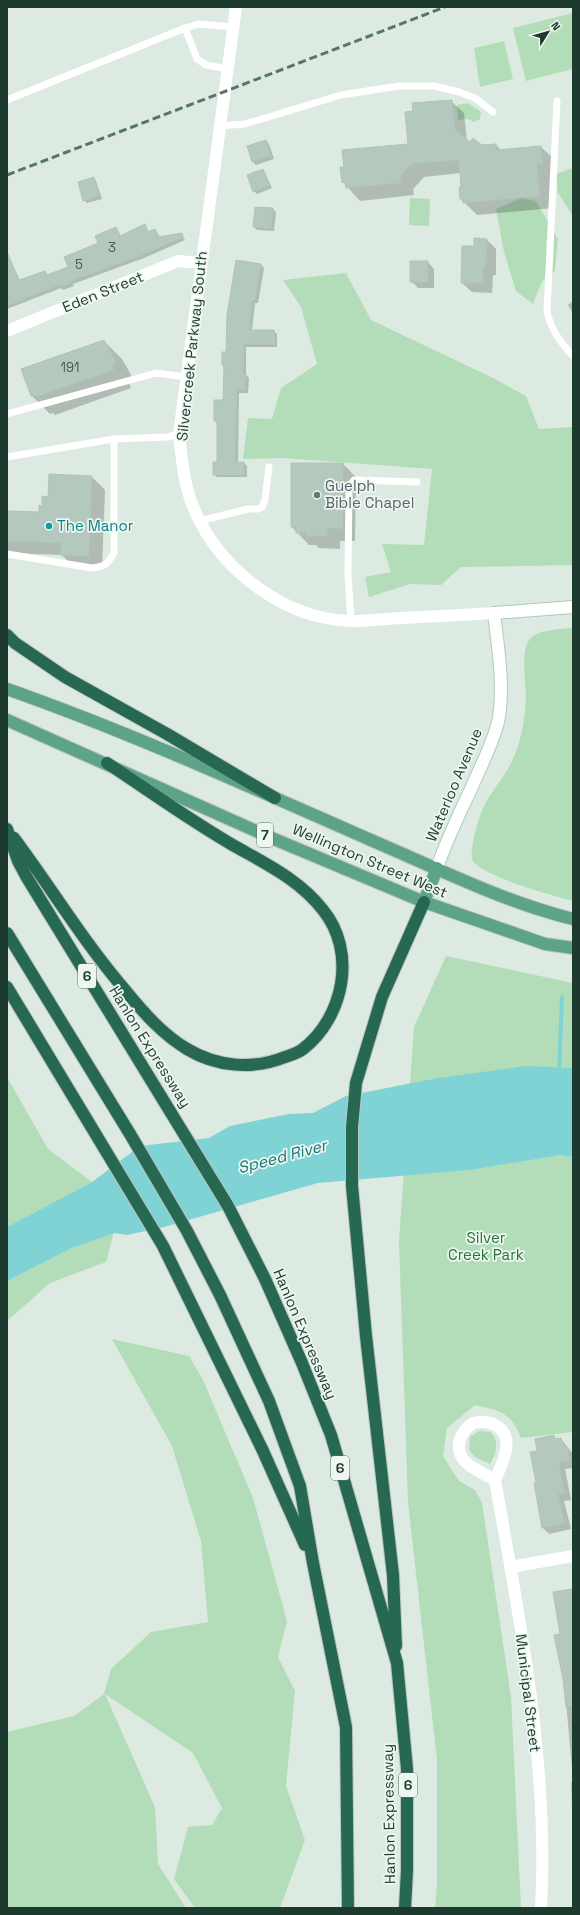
<svg xmlns="http://www.w3.org/2000/svg" width="580" height="1915" viewBox="0 0 580 1915" font-family="'Space Grotesk',sans-serif">
<style>
.green{fill:#b3ddb8}
.water{fill:#7fd3d5}
.shadow{fill:#0003}
.lines{fill:none;stroke-linecap:round;stroke-linejoin:round}
.stream{stroke:#7fd3d5;stroke-width:4}
.building{fill:#b5c8bd;stroke:#afc4b8}
.secondary-casing{stroke:#afcabd;stroke-width:14}
.primary-casing{stroke:#bbc4c0;stroke-width:14}
.highway-casing{stroke:#bbc4c0;stroke-width:14}
.lane{stroke:#fff;stroke-width:7}
.street{stroke:#fff;stroke-width:12}
.secondary{stroke:#fff;stroke-width:12}
.primary{stroke:#5da387;stroke-width:12}
.highway{stroke:#276852;stroke-width:12}
.rail{stroke:#57766a;stroke-width:3;stroke-dasharray:8 4;stroke-linecap:butt}
.worship-dot{fill:#6b7280;stroke:#edf7f0;stroke-width:1.5}
.culture-dot{fill:#0f9aa8;stroke:#edf7f0;stroke-width:1.5}
.labels{text-anchor:middle;stroke-width:3.5;stroke-linejoin:round;paint-order:stroke}
.number-label{font-size:13px;fill:#435e52}
.shield{fill:#edf7f0;stroke:#5b7368;stroke-width:1}
.shield-label{font-size:14px;font-weight:bold;fill:#1d3a2e}
.street-label{font-size:15px;fill:#1d3a2e;stroke:#edf7f0}
.worship-label{font-size:15px;fill:#5b616d;stroke:#edf7f0;text-anchor:start}
.culture-label{font-size:15px;fill:#0d838f;stroke:#edf7f0;text-anchor:start}
.park-label{font-size:15px;fill:#257338;stroke:#edf7f0}
.water-label{font-size:16px;font-style:italic;fill:#147679;stroke:#edf7f0}
</style>
<rect width="100%" height="100%" fill="#dceae2"/>
<!-- green -->
<g class="green">
<polygon points="573,13 573,69 526,81 513,28"/>
<polygon points="504,41 513,79 480,87 474,48"/>
<polygon points="468,103 481,112 480,119 474,122 468,119 458,120 457,105"/>
<polygon points="573,168 573,216 558,193 556,174"/>
<polygon points="410,198 430,199 429,226 409,225"/>
<polygon points="521,198 536,201 558,239 555,271 542,281 533,304 516,291 504,252 496,209"/>
<polygon points="346,273 371,320 491,377 526,396 539,429 573,427 573,565 461,567 441,585 410,584 369,597 365,577 391,572 382,544 424,545 432,469 283,458 243,459 248,418 272,419 281,388 317,364 301,307 283,280"/>
<path d="M573,628V901C554,896 482,876 473,861C468,853 479,816 484,806C493,788 508,773 515,754C522,737 525,717 526,698C526,683 519,647 532,637C542,629 561,629 573,628Z"/>
<path d="M446,956L573,983V1432L521,1438C512,1413 499,1410 475,1405L447,1428L443,1456L459,1481L475,1490L482,1503L511,1697L521,1908H435L437,1885V1760L408,1502L399,1241L414,1027Z"/>
<polygon points="7,1077 48,1149 92,1182 7,1227"/>
<polygon points="114,1232 106,1262 50,1283 7,1321 7,1281 72,1248"/>
<polygon points="112,1339 189,1356 203,1380 253,1498 287,1621 278,1657 295,1691 286,1786 305,1840 280,1908 195,1908 174,1879 188,1827 212,1825 222,1808 193,1753 105,1694 155,1807 158,1864 186,1908 7,1908 7,1732 74,1716 104,1694 111,1669 151,1632 208,1622 201,1541 172,1446"/>
<path d="M479,1431L490,1432C500,1441 496,1454 490,1464L475,1457L469,1450L470,1437Z"/>
</g>
<!-- water -->
<polygon class="water" points="526,1066 573,1068 573,1157 560,1155 470,1170 318,1183 164,1227 127,1235 114,1233 72,1248 7,1281 7,1227 92,1182 140,1146 209,1138 230,1126 289,1114 313,1113 346,1096 438,1078"/>
<!-- shadow -->
<g class="shadow">
<polygon points="451,101 464,113 467,141 470,143 482,146 496,145 501,150 541,147 554,159 555,177 550,177 553,208 477,215 461,199 461,173 424,177 413,189 414,195 360,201 343,182 409,145"/>
<polygon points="266,141 269,144 274,159 256,165 253,162"/>
<polygon points="263,170 272,188 257,194 254,191"/>
<polygon points="93,178 96,181 102,199 87,203 84,200"/>
<polygon points="273,209 276,212 274,231 257,230 254,227"/>
<polygon points="145,226 149,232 155,230 160,238 181,234 185,240 144,258 73,284 74,286 63,290 61,288 7,309 7,274 15,271 20,281 45,272 48,275 69,267 116,228 121,236"/>
<polygon points="487,240 496,249 496,275 493,275 492,293 472,292 462,283 475,247"/>
<polygon points="428,262 434,269 434,288 418,288 411,281"/>
<polygon points="261,265 264,268 258,303 255,303 252,331 274,331 277,334 277,347 246,347 246,375 249,378 248,393 239,393 238,463 244,463 247,466 247,477 217,477 214,474 218,463 218,424 215,421 224,401 225,367 223,365"/>
<polygon points="573,301 573,313 568,305"/>
<polygon points="104,341 122,359 130,373 133,381 129,383 131,388 55,415 53,413 50,414 32,396"/>
<polygon points="343,464 356,477 355,541 340,541 340,549 319,548 316,545 309,545 292,527"/>
<polygon points="92,477 105,490 102,569 74,567 62,555 7,553 7,512 39,513 49,498"/>
<polygon points="554,1437 557,1440 561,1439 573,1454 573,1468 565,1469 571,1500 564,1501 571,1529 549,1534 543,1528 537,1483 538,1451"/>
<polygon points="573,1590 573,1780 564,1679 561,1634"/>
<polygon points="573,1782 573,1829 571,1783"/>
</g>
<g class="lines">
<!-- stream -->
<polyline class="stream" points="559,1073 562,997"/>
</g>
<!-- building -->
<g class="building">
<polygon points="452,100 455,129 470,142 473,138 482,145 496,144 497,150 541,146 543,164 537,165 540,196 463,203 462,199 460,199 459,187 461,187 459,160 411,164 401,176 401,183 346,188 345,182 342,183 340,167 344,167 342,150 408,144 405,112 413,111 412,103"/>
<polygon points="266,140 271,156 252,162 247,146"/>
<polygon points="263,169 270,185 253,192 247,175"/>
<polygon points="94,177 99,196 83,201 78,182"/>
<polygon points="255,207 273,208 271,229 253,227"/>
<polygon points="145,224 148,232 155,229 159,237 182,233 183,237 140,256 71,281 72,283 60,287 59,285 7,306 7,252 19,280 45,271 47,275 68,267 64,257 98,243 95,236 116,227 120,236"/>
<polygon points="474,238 487,239 486,266 483,266 483,283 461,283 462,246 474,246"/>
<polygon points="236,260 261,264 255,301 252,301 249,330 274,330 275,344 244,344 243,374 246,374 245,390 237,390 235,462 244,462 244,475 213,475 213,462 217,462 217,421 214,421 214,400 223,400 224,366 222,365 222,352 226,352 227,315"/>
<rect x="410" y="261" width="18" height="21"/>
<polygon points="104,340 116,363 112,365 114,370 36,397 35,395 31,396 21,369"/>
<polygon points="291,463 343,463 343,529 328,528 327,536 306,536 306,533 296,533 296,527 291,527"/>
<polygon points="49,474 92,476 89,556 60,555 61,543 7,541 7,511 39,512 39,505 42,506 42,496 48,497"/>
<polygon points="554,1435 555,1439 561,1438 565,1448 568,1448 570,1461 559,1463 565,1493 558,1494 565,1523 542,1528 534,1483 536,1482 530,1452 537,1451 535,1439"/>
<polygon points="573,1589 573,1706 566,1707 563,1679 554,1635 560,1634 553,1592"/>
</g>
<g class="lines">
<defs>
<path id="secondary" d="M437,868C448,835 465,803 479,771C486,755 494,739 498,722C505,688 498,648 494,613L573,607"/>
<g id="primary">
<path d="M7,689C132,733 252,788 373,841C439,869 504,902 573,919"/>
<polyline points="7,720 274,839 424,902 545,944 573,948"/>
<polyline points="424,902 437,868"/>
</g>
<g id="highway">
<polyline points="7,635 15,643 65,677 167,734 275,798"/>
<polyline points="7,829 18,861 26,876 228,1206 265,1279 302,1363 331,1435 397,1663 407,1769 407,1870 405,1908"/>
<path d="M14,838C52,889 83,941 125,990C143,1012 162,1034 187,1049C217,1067 253,1070 285,1057C291,1055 298,1053 303,1049C344,1017 357,952 323,910C299,879 264,863 231,844C188,819 148,790 107,763"/>
<polyline points="7,933 130,1134 187,1231 220,1295 269,1401 300,1486 313,1563 346,1727 348,1908"/>
<polyline points="7,987 163,1246 263,1451 305,1545"/>
<polyline points="396,1646 393,1575 366,1336 352,1186 352,1127 356,1083 382,997 424,902"/>
</g>
</defs>
<!-- secondary casing -->
<use href="#secondary" class="secondary-casing"/>
<!-- primary casing -->
<use href="#primary" class="primary-casing"/>
<!-- highway casing -->
<use href="#highway" class="highway-casing"/>
<!-- lane -->
<g class="lane">
<polyline points="185,28 197,59 206,65 228,69"/>
<polyline points="7,100 185,28 199,24 234,27"/>
<path d="M557,101L547,312C552,332 560,341 573,356"/>
<polyline points="220,126 245,124 341,95 399,86 434,86 459,92 475,98 493,112"/>
<polyline points="7,414 156,373 186,377"/>
<polyline points="7,457 114,439 167,437 179,434"/>
<polyline points="199,521 248,509 258,509 262,507 265,500 269,467"/>
<path d="M7,554L92,568C104,567 108,564 114,553V439"/>
<polyline points="351,621 348,575 349,487 354,480 417,482"/>
</g>
<!-- street -->
<g class="street">
<path d="M236,7L179,434C182,461 184,487 195,511C221,571 285,619 351,621C367,621 384,619 400,618C431,617 462,615 494,613"/>
<polyline points="7,331 178,261 201,263"/>
<path d="M495,1480C480,1471 456,1464 459,1443C461,1434 466,1428 473,1423C482,1421 489,1421 497,1426C516,1439 502,1464 495,1480C520,1621 549,1764 541,1908"/>
<polyline points="510,1567 573,1556"/>
</g>
<!-- secondary -->
<use href="#secondary" class="secondary"/>
<!-- primary -->
<use href="#primary" class="primary"/>
<!-- highway -->
<use href="#highway" class="highway"/>
<!-- rail -->
<polyline class="rail" points="7,175 445,7"/>
</g>
<!-- markers -->
<circle class="worship-dot" cx="317" cy="495" r="4"/>
<circle class="culture-dot" cx="49" cy="526" r="4"/>
<g class="labels">
<!-- number labels -->
<g class="number-label">
<text x="112" y="252">3</text>
<text x="79" y="269">5</text>
<text x="70" y="372">191</text>
</g>
<!-- shield labels -->
<g class="shield">
<rect x="257" y="823" width="16" height="24" rx="3"/>
<rect x="78" y="964" width="18" height="24" rx="3"/>
<rect x="331" y="1456" width="18" height="24" rx="3"/>
<rect x="399" y="1773" width="18" height="24" rx="3"/>
</g>
<g class="shield-label">
<text x="265" y="840">7</text>
<text x="87" y="981">6</text>
<text x="340" y="1473">6</text>
<text x="408" y="1790">6</text>
</g>
<!-- street labels -->
<g class="street-label">
<text transform="translate(103 292) rotate(-22)" y="5">Eden Street</text>
<text transform="translate(192 346) rotate(-84)" y="5">Silvercreek Parkway South</text>
<text transform="translate(454 785) rotate(-67)" y="5">Waterloo Avenue</text>
<text transform="translate(370 861) rotate(23)" y="5">Wellington Street West</text>
<text transform="translate(150 1047) rotate(58)" y="5">Hanlon Expressway</text>
<text transform="translate(305 1334) rotate(67)" y="5">Hanlon Expressway</text>
<text transform="translate(528 1693) rotate(83)" y="5">Municipal Street</text>
<text transform="translate(389 1814) rotate(-91)" y="5">Hanlon Expressway</text>
</g>
<!-- worship labels -->
<g class="worship-label">
<text x="325" y="491">Guelph<tspan x="325" dy="17">Bible Chapel</tspan></text>
</g>
<!-- culture labels -->
<g class="culture-label">
<text x="57" y="531">The Manor</text>
</g>
<!-- park labels -->
<g class="park-label">
<text x="486" y="1243">Silver<tspan x="486" dy="17">Creek Park</tspan></text>
</g>
<!-- water labels -->
<g class="water-label">
<text transform="translate(282 1156) rotate(-15)" y="6">Speed River</text>
</g>
</g>
<!-- border -->
<rect width="580" height="1915" fill="none" stroke="#1d3a2e" stroke-width="16"/>
<!-- north arrow -->
<g transform="translate(548 32) rotate(53)" stroke="#edf7f0" stroke-width="3" paint-order="stroke">
<path d="M0-3L7 15L0 10L-7 15Z" fill="#1d3a2e"/>
<text y="-6" font-size="11" font-weight="bold" text-anchor="middle" fill="#1d3a2e">N</text>
</g>
</svg>
